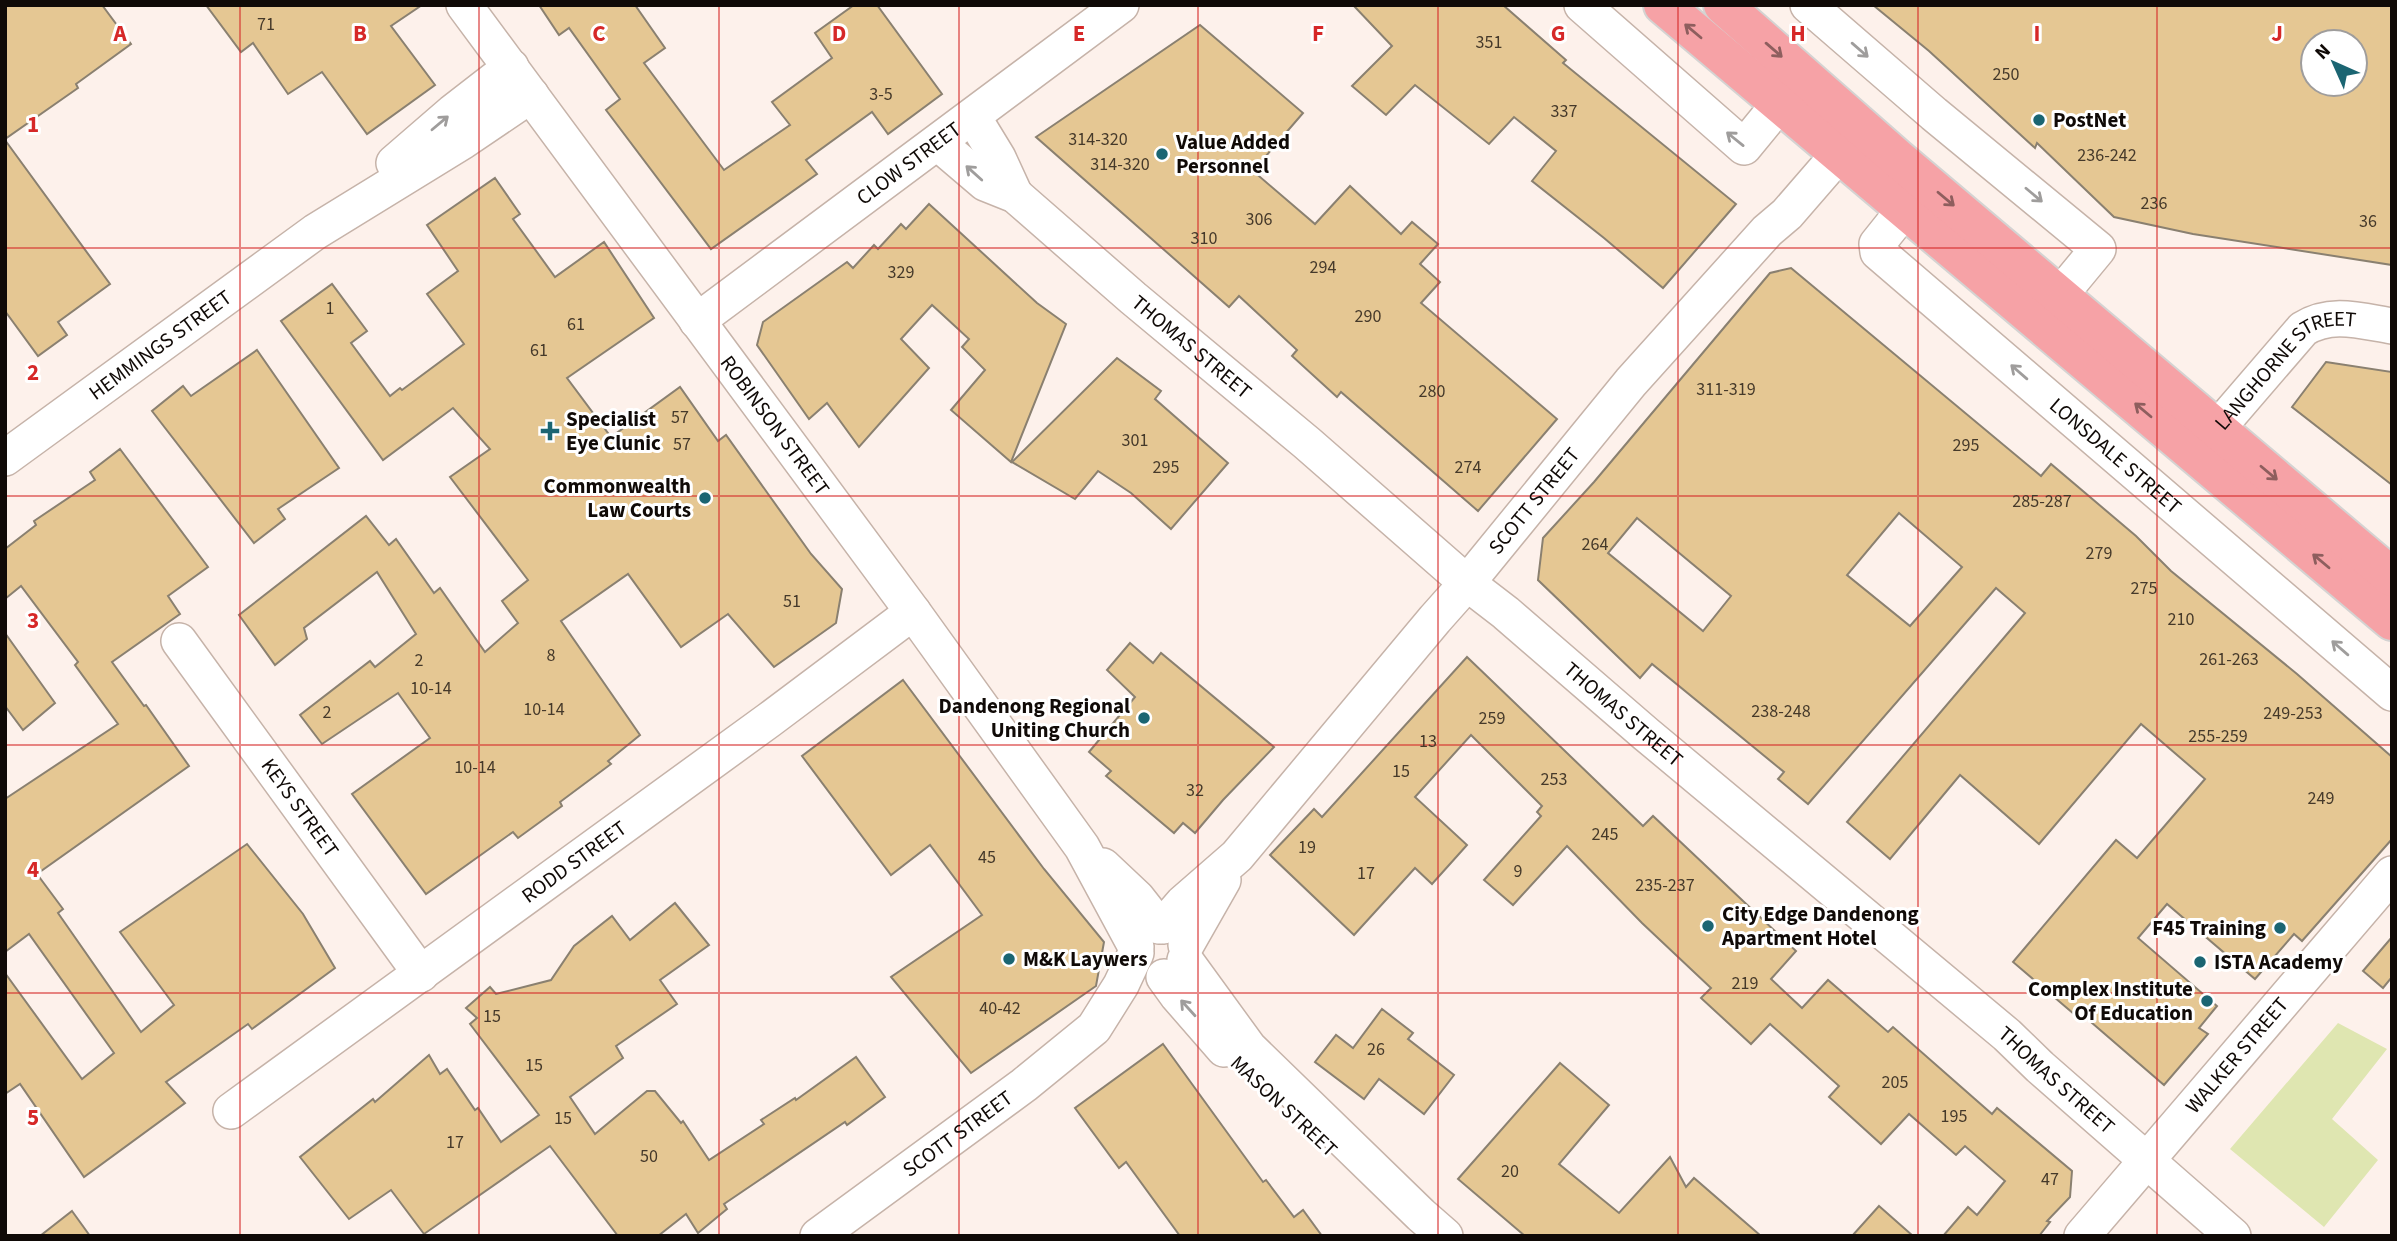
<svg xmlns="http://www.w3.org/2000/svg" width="2397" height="1241" viewBox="0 0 2397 1241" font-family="'Source Sans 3',sans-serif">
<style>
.green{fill:#dfe6b1}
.building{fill:#e5c793;stroke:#8a8070;stroke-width:2;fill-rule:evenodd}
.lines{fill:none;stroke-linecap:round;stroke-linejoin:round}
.minor-casing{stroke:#c6b3a9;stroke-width:38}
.highway-casing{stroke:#d4d3d2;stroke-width:42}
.minor{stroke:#fff;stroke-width:35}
.highway{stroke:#f6a2a6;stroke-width:38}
.oneway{stroke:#8e5e5e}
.oneway2{stroke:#9f9d9c}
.grid{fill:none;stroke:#d62828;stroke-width:2;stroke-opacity:0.55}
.poi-dot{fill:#1b6572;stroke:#fff;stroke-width:2.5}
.labels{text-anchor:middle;stroke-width:6;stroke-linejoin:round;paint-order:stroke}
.number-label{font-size:18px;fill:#45392a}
.poi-label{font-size:21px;font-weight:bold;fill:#100a07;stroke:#fff;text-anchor:start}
.street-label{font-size:21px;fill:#100a07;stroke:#fff}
.grid-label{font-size:23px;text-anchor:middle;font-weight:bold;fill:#d62828;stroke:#fff;stroke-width:6;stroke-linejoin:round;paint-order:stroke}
</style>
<rect width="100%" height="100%" fill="#fdf1eb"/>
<!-- green -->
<polygon class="green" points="2338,1023 2387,1049 2332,1119 2378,1160 2324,1227 2230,1149"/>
<!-- building -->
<g class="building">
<polygon points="5,5 102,5 131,44 76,84 78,88 5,139"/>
<polygon points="206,5 422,5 391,26 435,85 367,134 322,72 288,94 253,43 241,52"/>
<polygon points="539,5 635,5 665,48 644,63 724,170 790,125 772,102 832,58 815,33 854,5 877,5 942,94 888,134 872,112 806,160 817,174 711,249 606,110 620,99 569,28 559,35"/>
<polygon points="1353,5 1503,5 1566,60 1563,63 1736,204 1663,288 1604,238 1532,181 1556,151 1514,117 1489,144 1415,85 1386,115 1352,86 1392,46"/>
<path d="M1873,5H2392V265L2193,234L2114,217L2037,143L2035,148L1929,51ZM2313,42H2355V84H2313Z"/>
<polygon points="1200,25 1303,113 1253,171 1315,224 1350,186 1401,234 1412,222 1438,244 1420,264 1440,282 1421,303 1557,419 1478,511 1341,392 1337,397 1292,356 1297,350 1239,296 1229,307 1036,137"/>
<polygon points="5,140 110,284 58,322 67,335 38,356 5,311"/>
<polygon points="495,178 520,214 513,219 555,277 604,242 654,318 567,378 611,437 680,387 718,441 726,435 811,554 842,589 836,623 774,667 728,614 681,647 628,574 561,621 640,735 608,761 611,764 560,802 562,806 518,838 513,832 426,894 352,794 430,738 398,693 322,744 300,715 370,661 375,667 416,634 377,572 304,628 307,639 275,665 239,615 366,516 389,545 396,539 434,593 440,588 485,652 518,623 502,601 528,580 450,477 490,449 453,408 383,460 281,321 332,284 367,331 351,343 390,396 400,388 402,390 464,344 427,294 458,271 427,225"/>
<polygon points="929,204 1037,303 1066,324 1011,462 951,410 985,370 962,347 969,339 932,305 901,339 929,368 859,447 827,403 809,419 757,345 763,322 847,262 853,268 874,245 878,249 901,224 906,229"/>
<path d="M1791,268L2041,476L2051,464L2136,536L2171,571L2297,674L2392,757V839L2302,941L2294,934L2255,979L2167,904L2138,938L2217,1006L2199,1028L2208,1034L2164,1085L2077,1010L2074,1014L2013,962L2116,840L2137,858L2205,779L2141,724L2039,844L1960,775L1890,859L1847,822L2025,613L1996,588L1808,804L1778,779L1784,772L1652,664L1640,678L1538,580L1543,538L1594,482L1770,273ZM1899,513L1962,567L1910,626L1847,575ZM1637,518L1731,596L1703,631L1608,553Z"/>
<polygon points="257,350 339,468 278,509 285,519 254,543 152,411 183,386 191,396"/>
<polygon points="1117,358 1161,391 1155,399 1228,463 1171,529 1131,493 1098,471 1075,499 1012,462"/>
<polygon points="2326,362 2392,372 2392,485 2292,407"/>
<polygon points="120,449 208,567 168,596 180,614 112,662 144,706 146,705 189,766 37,874 63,909 58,913 141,1032 174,1005 120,932 247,844 303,914 335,968 252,1029 248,1024 166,1082 185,1103 84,1177 20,1084 5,1094 5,973 82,1079 114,1053 29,934 5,952 5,799 118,724 75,665 78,662 21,586 5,599 5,549 36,525 34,521 95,480 90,472"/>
<polygon points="5,633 55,703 23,730 5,706"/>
<polygon points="1130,643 1153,663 1161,653 1274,747 1223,800 1195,833 1183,823 1174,833 1106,776 1111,771 1089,752 1135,697 1107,670"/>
<polygon points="1467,657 1643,826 1653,816 1796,951 1771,979 1802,1008 1828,980 1888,1032 1893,1027 1992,1114 1997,1108 2072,1171 2070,1197 2047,1221 2050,1222 2039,1236 1943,1236 1968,1207 1977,1215 2005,1181 1965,1146 1956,1155 1909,1114 1881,1144 1829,1097 1839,1086 1770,1024 1751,1044 1701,998 1711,988 1642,923 1567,846 1513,905 1484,880 1541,816 1537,812 1542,806 1471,735 1415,797 1467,845 1432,884 1415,868 1354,935 1270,855 1314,809 1322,817"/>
<polygon points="903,680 1044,869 1104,942 1096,986 971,1073 891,977 982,915 930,845 891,875 802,756"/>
<polygon points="675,903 709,945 660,980 677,1004 616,1046 623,1058 570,1097 595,1134 647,1091 655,1091 681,1123 683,1121 709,1160 764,1124 761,1120 795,1098 796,1100 856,1057 885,1097 847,1125 845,1122 724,1204 727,1209 698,1233 686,1214 658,1236 618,1236 550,1146 424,1234 391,1190 349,1219 300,1157 373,1099 375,1102 429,1055 440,1074 447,1069 475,1110 478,1108 501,1142 539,1115 470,1024 477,1018 466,1008 490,987 496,994 551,980 574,946 612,916 630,940"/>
<polygon points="2392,937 2392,977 2383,988 2363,971"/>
<polygon points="1382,1009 1413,1033 1408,1039 1454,1075 1424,1114 1379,1079 1364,1099 1315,1062 1336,1035 1353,1048"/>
<polygon points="1163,1044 1263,1182 1266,1180 1294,1217 1303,1210 1322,1236 1180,1236 1126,1162 1119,1168 1075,1108"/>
<polygon points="1560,1063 1609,1105 1559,1164 1619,1213 1670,1157 1686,1187 1694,1178 1761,1236 1525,1236 1458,1179"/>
<polygon points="1879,1206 1913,1236 1852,1236"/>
<polygon points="72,1211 90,1236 40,1236"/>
</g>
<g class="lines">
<defs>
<g id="minor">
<path id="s1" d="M464,5L913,612L1082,847L1136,947"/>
<polyline points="1582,5 1744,147 1780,103"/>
<polyline points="1808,5 1934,114 2098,249 2060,295"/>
<polyline points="973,117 998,158 1015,195"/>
<path id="s2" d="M938,143L985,183L1015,195L1133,298L1307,443L1467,583L1506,613L1646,734L2007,1035L2040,1067L2233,1236"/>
<polyline points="394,163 453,112 511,67"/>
<path id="s3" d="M1905,209L1877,244L1878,252L2392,693"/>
<path id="s4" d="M697,321L1121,5"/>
<path id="s5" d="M2198,451L2303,329C2331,311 2361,321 2392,326"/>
<path id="s6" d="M5,458L315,232L463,141L531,95"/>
<path id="s7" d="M179,641L421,974"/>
<polyline points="1103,866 1137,898 1159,926"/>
<path id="s8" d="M1163,926L1183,903L1237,856L1435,619L1467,583L1631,382L1767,231L1787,214L1839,154"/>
<polyline points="1186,945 1223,880"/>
<polyline points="1185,960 1249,1048 1421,1215 1445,1236"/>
<polyline points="1164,977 1177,995 1224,1049"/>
<path id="s9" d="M231,1111L769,720L913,612"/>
<path id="s10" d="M818,1236L1024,1085L1094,1028L1121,985L1136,953"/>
<path id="s11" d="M2082,1236L2392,874"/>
</g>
<g id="highway">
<polyline points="1663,5 2392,621"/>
<polyline points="1723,5 1898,159 2392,577"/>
</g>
</defs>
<!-- minor casing -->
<use href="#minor" class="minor-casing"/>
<!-- highway casing -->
<use href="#highway" class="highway-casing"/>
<!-- minor -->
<use href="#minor" class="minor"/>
<!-- highway -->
<use href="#highway" class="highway"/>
</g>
<!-- one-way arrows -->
<defs><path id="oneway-shaft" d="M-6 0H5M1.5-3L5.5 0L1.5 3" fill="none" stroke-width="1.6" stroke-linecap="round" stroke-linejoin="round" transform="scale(1.75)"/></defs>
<g class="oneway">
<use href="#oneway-shaft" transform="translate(1693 31) rotate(-140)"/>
<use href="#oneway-shaft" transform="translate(1774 50) rotate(41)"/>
<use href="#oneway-shaft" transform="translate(1946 199) rotate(40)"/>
<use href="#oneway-shaft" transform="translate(2143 410) rotate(-140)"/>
<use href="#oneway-shaft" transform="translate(2269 473) rotate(40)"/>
<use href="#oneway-shaft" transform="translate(2321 561) rotate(-140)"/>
</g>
<g class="oneway2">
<use href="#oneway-shaft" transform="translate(1860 50) rotate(41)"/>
<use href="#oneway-shaft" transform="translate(440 123) rotate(-40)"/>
<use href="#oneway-shaft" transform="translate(1735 139) rotate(-141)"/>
<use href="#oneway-shaft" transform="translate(974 173) rotate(-138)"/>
<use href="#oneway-shaft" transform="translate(2034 195) rotate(40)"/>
<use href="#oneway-shaft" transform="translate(2019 372) rotate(-139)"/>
<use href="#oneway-shaft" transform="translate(2340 648) rotate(-139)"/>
<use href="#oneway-shaft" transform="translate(1188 1008) rotate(-132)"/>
</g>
<!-- grid -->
<path class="grid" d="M240,5V1236M479,5V1236M719,5V1236M959,5V1236M1198,5V1236M1438,5V1236M1678,5V1236M1918,5V1236M2157,5V1236M5,248H2392M5,496H2392M5,745H2392M5,993H2392"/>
<!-- markers -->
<g class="poi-dot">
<circle cx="2039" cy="120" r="7"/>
<circle cx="1162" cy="154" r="7"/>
<path d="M546.5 420.5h7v7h7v7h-7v7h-7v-7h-7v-7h7z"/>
<circle cx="705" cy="498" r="7"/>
<circle cx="1144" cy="718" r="7"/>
<circle cx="1708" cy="926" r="7"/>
<circle cx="2280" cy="928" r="7"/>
<circle cx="1009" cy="959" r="7"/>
<circle cx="2200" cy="962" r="7"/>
<circle cx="2207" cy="1001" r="7"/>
</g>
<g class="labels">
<!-- number labels -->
<g class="number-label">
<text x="266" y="30">71</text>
<text x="1489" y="48">351</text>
<text x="2006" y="80">250</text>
<text x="881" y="100">3-5</text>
<text x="1564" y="117">337</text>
<text x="1098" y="145">314-320</text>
<text x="2107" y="161">236-242</text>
<text x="1120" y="170">314-320</text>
<text x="2154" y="209">236</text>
<text x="1259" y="225">306</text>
<text x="2368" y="227">36</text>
<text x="1204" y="244">310</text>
<text x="1323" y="273">294</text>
<text x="901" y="278">329</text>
<text x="330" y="314">1</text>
<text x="1368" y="322">290</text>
<text x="576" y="330">61</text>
<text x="539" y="356">61</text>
<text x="1726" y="395">311-319</text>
<text x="1432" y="397">280</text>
<text x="680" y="423">57</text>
<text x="1135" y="446">301</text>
<text x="682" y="450">57</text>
<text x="1966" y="451">295</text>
<text x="1166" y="473">295</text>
<text x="1468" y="473">274</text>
<text x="2042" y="507">285-287</text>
<text x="1595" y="550">264</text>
<text x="2099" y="559">279</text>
<text x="2144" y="594">275</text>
<text x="792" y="607">51</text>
<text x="2181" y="625">210</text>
<text x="551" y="661">8</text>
<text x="2229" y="665">261-263</text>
<text x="419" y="666">2</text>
<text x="431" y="694">10-14</text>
<text x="544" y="715">10-14</text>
<text x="1781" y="717">238-248</text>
<text x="327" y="718">2</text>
<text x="2293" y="719">249-253</text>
<text x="1492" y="724">259</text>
<text x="2218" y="742">255-259</text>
<text x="1428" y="747">13</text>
<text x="475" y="773">10-14</text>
<text x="1401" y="777">15</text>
<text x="1554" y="785">253</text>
<text x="1195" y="796">32</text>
<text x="2321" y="804">249</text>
<text x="1605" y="840">245</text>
<text x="1307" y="853">19</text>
<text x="987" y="863">45</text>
<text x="1518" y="877">9</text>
<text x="1366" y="879">17</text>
<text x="1665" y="891">235-237</text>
<text x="1745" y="989">219</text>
<text x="1000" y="1014">40-42</text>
<text x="492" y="1022">15</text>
<text x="1376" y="1055">26</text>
<text x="534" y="1071">15</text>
<text x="1895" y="1088">205</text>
<text x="1954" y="1122">195</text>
<text x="563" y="1124">15</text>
<text x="455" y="1148">17</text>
<text x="649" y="1162">50</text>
<text x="1510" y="1177">20</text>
<text x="2050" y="1185">47</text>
</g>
<!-- poi labels -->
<g class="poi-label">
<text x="2053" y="127">PostNet</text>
<text x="1176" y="149">Value Added<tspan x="1176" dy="24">Personnel</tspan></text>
<text x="566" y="426">Specialist<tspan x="566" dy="24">Eye Clunic</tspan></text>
<text x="691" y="493" text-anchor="end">Commonwealth<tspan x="691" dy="24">Law Courts</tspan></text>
<text x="1130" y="713" text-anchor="end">Dandenong Regional<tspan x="1130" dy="24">Uniting Church</tspan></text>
<text x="1722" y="921">City Edge Dandenong<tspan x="1722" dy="24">Apartment Hotel</tspan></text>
<text x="2266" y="935" text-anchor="end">F45 Training</text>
<text x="1023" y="966">M&amp;K Laywers</text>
<text x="2214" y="969">ISTA Academy</text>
<text x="2193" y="996" text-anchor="end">Complex Institute<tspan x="2193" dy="24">Of Education</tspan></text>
</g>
<!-- street labels -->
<g class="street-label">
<text dy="7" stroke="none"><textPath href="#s4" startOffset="264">CLOW STREET</textPath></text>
<text dy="7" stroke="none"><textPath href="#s6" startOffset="192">HEMMINGS STREET</textPath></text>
<text dy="7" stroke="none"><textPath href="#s2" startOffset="327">THOMAS STREET</textPath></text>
<text dy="7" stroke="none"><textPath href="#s5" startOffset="124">LANGHORNE STREET</textPath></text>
<text dy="7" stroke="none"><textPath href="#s1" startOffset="523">ROBINSON STREET</textPath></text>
<text dy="7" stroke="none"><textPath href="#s3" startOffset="366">LONSDALE STREET</textPath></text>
<text dy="7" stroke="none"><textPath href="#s8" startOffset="565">SCOTT STREET</textPath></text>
<text dy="7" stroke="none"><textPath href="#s2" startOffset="894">THOMAS STREET</textPath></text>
<text dy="7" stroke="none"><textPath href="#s7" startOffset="206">KEYS STREET</textPath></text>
<text dy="7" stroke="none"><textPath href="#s9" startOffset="424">RODD STREET</textPath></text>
<text dy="7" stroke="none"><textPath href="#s11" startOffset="238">WALKER STREET</textPath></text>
<text dy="7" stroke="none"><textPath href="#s2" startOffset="1461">THOMAS STREET</textPath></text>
<text transform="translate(1284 1106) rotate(43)" y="7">MASON STREET</text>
<text dy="7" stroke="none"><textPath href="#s10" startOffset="173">SCOTT STREET</textPath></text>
</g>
</g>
<g class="grid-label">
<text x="120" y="41">A</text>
<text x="360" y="41">B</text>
<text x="599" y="41">C</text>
<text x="839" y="41">D</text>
<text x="1079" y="41">E</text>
<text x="1318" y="41">F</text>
<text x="1558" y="41">G</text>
<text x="1798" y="41">H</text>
<text x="2037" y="41">I</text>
<text x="2277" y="41">J</text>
<text x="33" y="132">1</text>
<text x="33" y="380">2</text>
<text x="33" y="628">3</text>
<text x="33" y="877">4</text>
<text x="33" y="1125">5</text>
</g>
<!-- border -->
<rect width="2397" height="1241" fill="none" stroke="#100a07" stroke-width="14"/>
<!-- north arrow -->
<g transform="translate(2334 63) rotate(315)"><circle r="33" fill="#ffffff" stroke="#9f9d9c" stroke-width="2"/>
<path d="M0-5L12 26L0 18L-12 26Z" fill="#1b6572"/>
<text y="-10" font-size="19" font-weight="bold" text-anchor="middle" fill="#100a07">N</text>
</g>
</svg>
